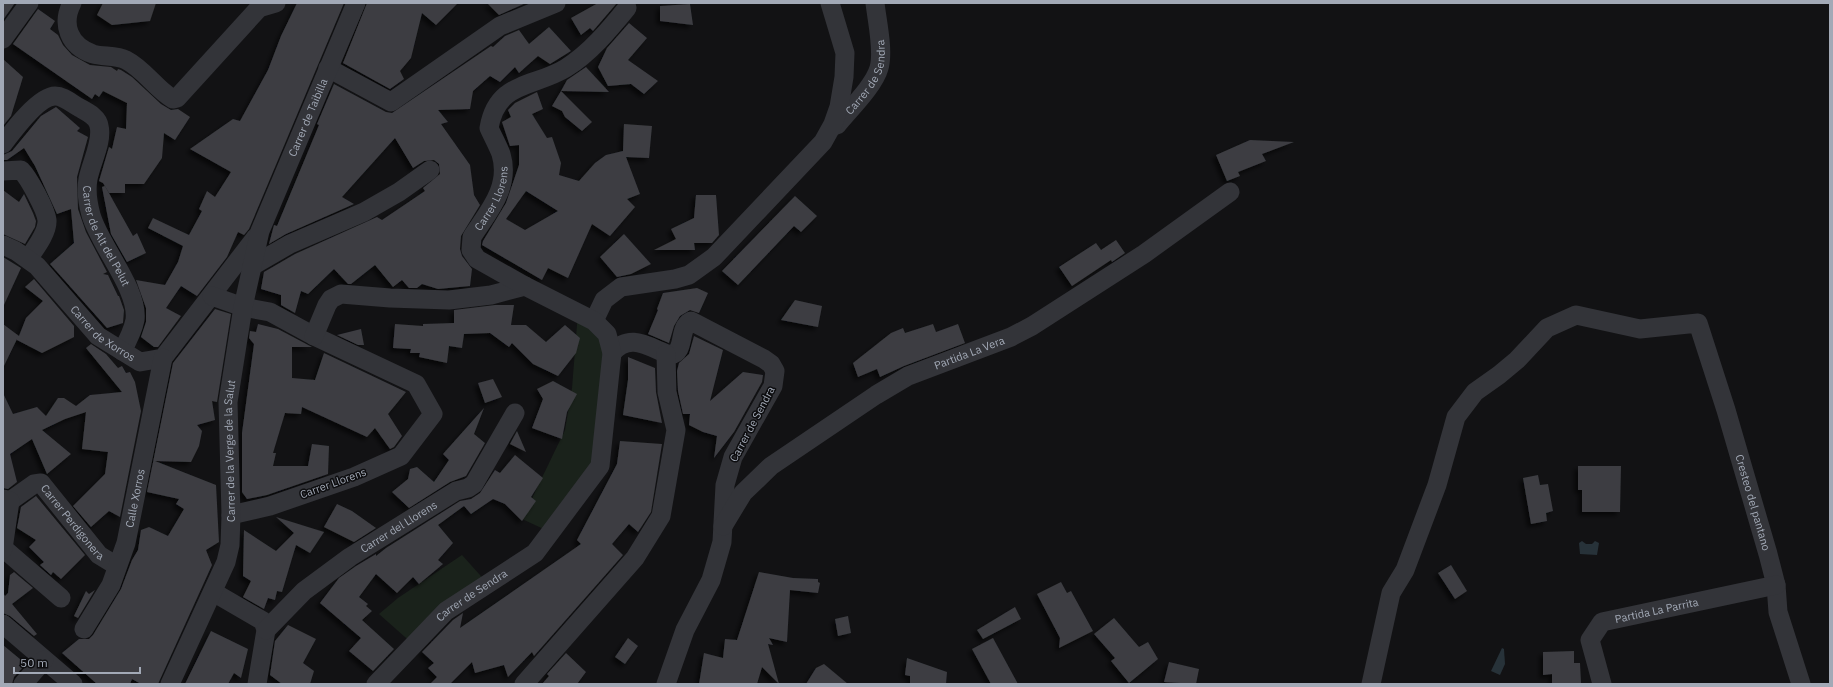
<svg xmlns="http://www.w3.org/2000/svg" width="1833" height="687" viewBox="0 0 1833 687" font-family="'IBM Plex Sans',sans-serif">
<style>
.green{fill:#1a221b}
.water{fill:#273239}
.building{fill:#3c3d42;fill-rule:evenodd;filter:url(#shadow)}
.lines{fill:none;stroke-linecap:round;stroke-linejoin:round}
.minor{stroke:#333439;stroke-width:19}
.labels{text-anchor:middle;stroke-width:3;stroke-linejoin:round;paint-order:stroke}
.street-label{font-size:11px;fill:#a2a9b6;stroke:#0d0d0f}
</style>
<defs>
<filter id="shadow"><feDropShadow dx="-3.5" dy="3.5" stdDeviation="2" flood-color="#0009"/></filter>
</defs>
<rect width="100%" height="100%" fill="#121214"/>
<!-- green -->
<g class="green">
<polygon points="578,312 607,334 600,466 550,532 522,519 565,430 572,388"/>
<polygon points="462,555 488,584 414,645 379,614 398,598"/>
</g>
<!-- water -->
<g class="water">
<polygon points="1582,541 1586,544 1592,544 1595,541 1599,543 1597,555 1580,554 1579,543"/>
<polygon points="1502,648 1504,649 1505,664 1500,675 1491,671"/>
</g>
<!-- building -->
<g class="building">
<polygon points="3,3 15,3 3,20"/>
<polygon points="103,3 156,3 150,21 112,25 97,15"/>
<polygon points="297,3 344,3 249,229 244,235 238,232 227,257 197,296 181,286 166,308 181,316 158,347 154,347 141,337 146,322 146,308 136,280 165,285 178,262 183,246 148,228 153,218 189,235 202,211 199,209 207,191 215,197 231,172 190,149 233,119 240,121 268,70 281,36"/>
<polygon points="367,3 458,3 436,25 422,13 411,58 400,71 404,79 390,89 343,63"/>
<polygon points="487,3 526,3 499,15"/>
<polygon points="598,3 617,3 593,31 590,28 581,35 571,18"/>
<polygon points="690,4 693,25 660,21 660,6"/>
<polygon points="38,9 55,21 50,29 58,35 63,45 72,55 90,65 111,67 117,71 118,69 121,70 132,77 161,104 171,110 178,109 190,117 175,140 164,133 162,158 144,184 125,184 125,193 109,193 103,183 99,181 109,147 112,149 117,127 126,129 127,103 103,91 99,97 95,94 92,99 13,44"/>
<polygon points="629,23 647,38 628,60 658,81 644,94 631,84 608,86 598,67 607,48"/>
<polygon points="549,27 571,51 550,64 538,56 519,73 515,67 500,82 490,76 473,91 470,109 438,110 448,122 441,124 470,165 474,195 480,205 461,236 460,249 462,256 472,269 470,286 438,289 422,284 417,288 409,288 402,280 393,287 375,265 351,284 348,284 334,269 308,294 301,291 295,313 281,305 281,295 261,289 264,272 295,254 377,217 382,220 425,191 423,188 440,174 439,164 434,160 424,161 413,168 395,138 342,197 354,204 286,234 269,244 274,225 277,226 319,125 317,124 334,84 386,112 392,113 491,46 493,47 505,36 519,30 529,44"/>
<polygon points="3,59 23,77 11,116 3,126"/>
<polygon points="586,67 609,92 561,91 567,80"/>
<polygon points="561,91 592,122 582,131 565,117 562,111 552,106"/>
<path d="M537,92L543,109L532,114L547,138L552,137L561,163L559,175L579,181L595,163L606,155L623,151L624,124L652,126L649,158L626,157L640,194L627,199L635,207L610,236L592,224L568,278L548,268L542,280L482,245L483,241L506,203L519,165V145L510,146L502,122L511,117L508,110L515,103ZM526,191L558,211L525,230L506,219Z"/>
<polygon points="56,107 80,128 77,131 88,137 77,177 78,209 86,232 107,272 103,274 108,275 118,296 119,296 124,310 123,323 107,328 50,264 74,243 71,209 57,214 35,166 24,148 7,160 3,160 3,155 12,151 41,116"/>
<polygon points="1250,140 1294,142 1262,154 1266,161 1238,172 1240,176 1227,181 1216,155"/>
<polygon points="105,186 133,236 137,233 146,253 127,262 111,234 102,187"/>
<polygon points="3,190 19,202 24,194 33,213 36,221 35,227 25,244 3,234"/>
<polygon points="696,195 716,195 719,235 712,243 694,243 695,250 654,250 676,239 671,229 694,218"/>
<polygon points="795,196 817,216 801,232 794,226 738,285 722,271"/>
<polygon points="624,234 651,264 631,274 617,277 600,257"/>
<polygon points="1116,240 1125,253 1112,262 1111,260 1072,286 1059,267 1096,243 1101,250"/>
<polygon points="3,257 21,268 3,307"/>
<polygon points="34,279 74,326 74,337 42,353 17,340 17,339 3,368 3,324 19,336 26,318 43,301 25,287"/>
<polygon points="697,288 708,293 699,313 690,310 680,316 674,326 669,343 648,334 658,310 657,309 663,293"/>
<polygon points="795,300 822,306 818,327 781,320"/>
<polygon points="495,305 514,305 511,325 526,325 546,342 565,325 580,338 576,353 558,376 533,364 512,343 509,347 490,333 464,334 462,348 449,346 447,363 419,357 420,353 410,353 411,349 393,348 395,324 423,326 423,324 454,323 454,310"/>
<polygon points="215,309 231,314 217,402 212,401 215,420 197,425 202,431 199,446 191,462 155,461 216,485 219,542 206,550 212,565 158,684 141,684 132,679 130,684 97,684 62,653 79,639 89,639 93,635 121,589 132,560 138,550 141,530 149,527 168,536 184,509 176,504 179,499 147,492 173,363"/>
<polygon points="258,324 278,329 312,347 292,347 292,378 315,380 324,353 406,392 388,414 402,436 394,447 390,449 375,428 367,437 302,407 301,414 285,413 273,453 276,453 273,466 308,466 312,444 329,446 328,474 267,495 247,499 242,492 242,433 254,344 249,338 250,331 256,332"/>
<polygon points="933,324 936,332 958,324 965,343 904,366 880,377 877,369 858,377 853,363 891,333 903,328 905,333"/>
<polygon points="361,329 364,345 358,345 337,335"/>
<polygon points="694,336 723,350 710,401 743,372 763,375 762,382 734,432 714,458 717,436 703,432 689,425 690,414 683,414 678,391 677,371 679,363 689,354"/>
<polygon points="91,344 106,354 118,368 122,366 126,373 130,372 135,382 141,411 120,517 109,511 91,527 73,506 105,474 108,452 82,449 86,412 65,419 42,430 71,454 47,474 32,439 10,454 17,482 8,489 3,488 3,393 13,414 37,407 46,416 58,398 64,398 76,406 90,395 122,392 86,348"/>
<polygon points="628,357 655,368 656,392 662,423 623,415 628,380"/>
<polygon points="493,379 502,397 485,403 478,383"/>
<polygon points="553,381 577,394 567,412 562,439 532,428 543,399 537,389"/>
<polygon points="484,408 474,434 485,443 466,476 450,482 409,508 392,492 408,479 410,469 417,467 434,482 449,460 443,454"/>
<polygon points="517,431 526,452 510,444"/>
<polygon points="620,441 662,444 651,512 638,532 629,524 612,544 623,555 534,656 532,652 508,677 504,665 475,673 472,662 450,684 430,684 437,677 428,668 434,663 422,652 453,620 463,613 460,628 581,544 577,540 617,464"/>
<polygon points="515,455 543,478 531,497 536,501 522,521 505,504 493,499 471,514 464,506 438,525 453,543 438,560 443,564 419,584 413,577 397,593 376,574 359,597 368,604 366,606 372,611 362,620 394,649 373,671 349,651 361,638 320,603 339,578 356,566 376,554 376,556 386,548 460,501 471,499 480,493 495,470 500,473"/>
<polygon points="1578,466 1621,466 1620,512 1582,512 1582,490 1578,490"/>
<polygon points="1538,475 1540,485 1548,484 1553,511 1546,513 1547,521 1531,524 1523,478"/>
<polygon points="36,496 85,555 61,579 53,572 51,575 40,565 44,562 29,547 36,540 17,528 21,507"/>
<polygon points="337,504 352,511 376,528 354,542 324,527"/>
<polygon points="276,517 324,532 310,553 296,545 282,592 277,591 275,600 268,598 264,609 243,597 251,581 243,576 244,530 276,551 294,533"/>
<polygon points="1451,565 1467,591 1455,599 1438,573"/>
<polygon points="14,572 33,588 12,604 37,634 34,636 10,616 3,613 3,593 5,596 8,593 10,575"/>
<polygon points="759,572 793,578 818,579 818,582 820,583 818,593 790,590 787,642 769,638 773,645 768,644 779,684 762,667 757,684 699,684 704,653 723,658 725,639 737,640"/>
<polygon points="1061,582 1067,593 1071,591 1093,631 1059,648 1060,638 1037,594"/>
<polygon points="95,590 78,618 74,616 86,591 89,594"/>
<polygon points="1015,607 1021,619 983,639 977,630"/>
<polygon points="848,616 851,633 838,636 835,619"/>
<polygon points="1114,618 1139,647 1148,642 1158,659 1129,683 1111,661 1115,658 1094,634"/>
<polygon points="288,625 316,639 303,663 314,671 310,684 282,684 270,675 275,641"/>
<polygon points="211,631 248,649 241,678 234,673 228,684 185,684"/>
<polygon points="628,638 638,646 625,664 615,657"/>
<polygon points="993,638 1018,684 991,684 972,649"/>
<polygon points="3,645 26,664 14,677 12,684 3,684"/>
<polygon points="1574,651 1574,663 1580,663 1581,683 1552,683 1552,674 1543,675 1543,652"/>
<polygon points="566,653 586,672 577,684 542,684 549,676 547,674"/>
<polygon points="907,658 947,672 946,684 910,684 910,676 905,675"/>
<polygon points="1169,662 1199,669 1196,684 1164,682"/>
<polygon points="824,664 848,684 806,684 816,668"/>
</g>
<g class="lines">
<!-- minor -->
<g class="minor">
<path d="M72,3C61,24 69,46 93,54C103,57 116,55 126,60C144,69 156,89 173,99L177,98L259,8L276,3"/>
<polyline points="3,39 29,3"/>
<polyline points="328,68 391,102 500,26 556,3"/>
<path id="s1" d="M837,125C849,110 874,86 879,68C884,51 877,21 875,3"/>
<path id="s2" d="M3,144C12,132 39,96 55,96C64,96 72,104 80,108C87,112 98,117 99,126C103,141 91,163 88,179C86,190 88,204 91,215C100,246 139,290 135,320C133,330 127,342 122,351"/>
<path d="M3,171L21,170C29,178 46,210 47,220C48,233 34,250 28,259"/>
<path id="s3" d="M3,245L16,251L37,266L98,336L140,362L163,358L256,237"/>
<polyline points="252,266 290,244 364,212 399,192 430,170"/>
<polyline points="212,296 243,307 270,312 314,336 416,384 433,414 401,456 354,477 270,506 231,515"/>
<polyline points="594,321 604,300 621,287 675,279 689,275 714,257 823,142 833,124 839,107 844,77 845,53 830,3"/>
<polyline points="314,336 327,305 331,299 341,294 390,298 449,300 491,295 525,286"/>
<path d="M612,353C630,332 648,347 670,355C687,352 677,328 691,321L764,359L771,364L775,371L773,386L733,457L725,485L722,542L711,580L685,630L666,684"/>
<path id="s4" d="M3,499L10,501L34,484L41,483L99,555L117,566"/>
<path id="s5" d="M723,526L743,493L771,466L876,395L908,376L1011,337L1032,326L1144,254L1230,192"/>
<polyline points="3,548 61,598"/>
<polyline points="3,549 10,501"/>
<polyline points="213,592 263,621 266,630 257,684"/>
<polyline points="3,624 73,684"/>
<path id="s6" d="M84,629L111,585L126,543L163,358"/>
<path id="s7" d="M266,630L304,591L350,557L456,491L468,488L474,484L515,413"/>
<polyline points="23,684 44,660"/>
<path id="s8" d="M170,684L226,562L230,545L231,515L228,402L243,307L260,231L356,3"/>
<path id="s9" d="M376,684L446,611L535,553L600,466L612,353L607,334L594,321L525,286L477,259L471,250L472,237C488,212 511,187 501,154C498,146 493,137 489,128C497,81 533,88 566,68C590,53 609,30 627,8"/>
<polyline points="524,684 635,558 661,516 676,430 667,392 666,354"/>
<path id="s10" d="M1371,684L1391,593L1405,570L1437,485L1456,417L1475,392L1499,375L1517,360L1547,328L1576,315L1640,329L1698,323L1726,410L1768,554L1776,585L1778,612L1801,684"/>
<path id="s11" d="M1602,684L1590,640L1602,622L1776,585"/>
</g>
</g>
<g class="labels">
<!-- street labels -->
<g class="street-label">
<text dy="4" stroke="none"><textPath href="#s1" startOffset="58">Carrer de Sendra</textPath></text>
<text dy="4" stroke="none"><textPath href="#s8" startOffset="592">Carrer de Taibilla</textPath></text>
<text dy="4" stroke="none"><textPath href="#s9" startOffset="668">Carrer Llorens</textPath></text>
<text dy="4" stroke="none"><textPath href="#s2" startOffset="243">Carrer de Alt del Pelut</textPath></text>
<text dy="4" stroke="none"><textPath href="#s3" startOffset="135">Carrer de Xorros</textPath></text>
<text dy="4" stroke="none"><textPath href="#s5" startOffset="307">Partida La Vera</textPath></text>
<text transform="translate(752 424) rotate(-62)" y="4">Carrer de Sendra</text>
<text dy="4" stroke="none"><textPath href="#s8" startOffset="246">Carrer de la Verge de la Salut</textPath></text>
<text transform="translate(333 483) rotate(-20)" y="4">Carrer Llorens</text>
<text dy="4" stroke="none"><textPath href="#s6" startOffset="142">Calle Xorros</textPath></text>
<text dy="4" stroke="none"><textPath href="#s10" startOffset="753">Cresteo del pantano</textPath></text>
<text dy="4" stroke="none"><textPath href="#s4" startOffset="94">Carrer Perdigonera</textPath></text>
<text dy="4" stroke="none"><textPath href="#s7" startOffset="169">Carrer del Llorens</textPath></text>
<text dy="4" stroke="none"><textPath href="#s9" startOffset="131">Carrer de Sendra</textPath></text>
<text dy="4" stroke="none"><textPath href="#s11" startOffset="123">Partida La Parrita</textPath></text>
</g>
</g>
<!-- border -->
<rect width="1833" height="687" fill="none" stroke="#a2a9b6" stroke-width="8"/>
<!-- scale -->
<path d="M14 667v6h126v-6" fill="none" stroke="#a2a9b6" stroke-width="2"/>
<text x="20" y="667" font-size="12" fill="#a2a9b6" stroke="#0d0d0f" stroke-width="3" paint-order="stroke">50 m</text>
</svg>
